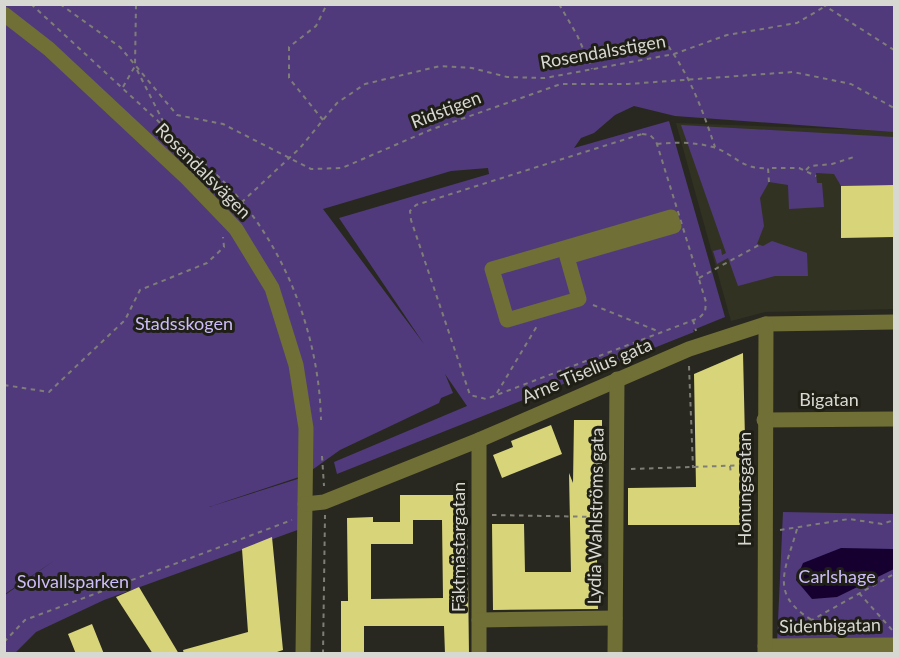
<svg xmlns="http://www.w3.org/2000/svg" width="899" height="658" viewBox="0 0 899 658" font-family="Lato,sans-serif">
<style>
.built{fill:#323223}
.green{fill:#503a7c;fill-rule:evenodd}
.water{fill:#150030}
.building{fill:#d7d47a;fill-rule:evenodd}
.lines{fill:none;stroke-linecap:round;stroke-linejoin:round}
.path{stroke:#7e7e77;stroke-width:2;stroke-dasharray:4.5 4.5;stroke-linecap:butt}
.minor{stroke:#706f36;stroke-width:15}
.labels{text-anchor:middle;stroke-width:6;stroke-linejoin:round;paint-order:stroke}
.street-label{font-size:18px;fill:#d8d8d2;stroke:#1f1f16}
.park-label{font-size:18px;fill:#ccbcf9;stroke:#1f1f16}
</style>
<rect width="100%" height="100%" fill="#282820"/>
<!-- built -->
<polygon class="built" points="676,123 894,131 894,309 765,312 731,321"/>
<!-- green -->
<g class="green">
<path d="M5,5H894V132L675,116L634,106L615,115L594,133L581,138L574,148L669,121L725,317L693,330L694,332L337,474L334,462L467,406L445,374L453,393L441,398L439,403L340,450L305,475L209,507L304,477L303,528L104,600L36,632L15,653H5V595L55,560L5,594ZM488,168L489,174L339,218L424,344L323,209L451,171Z"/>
<polygon points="681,125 894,137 894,185 841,186 834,174 816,173 817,183 822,183 824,207 789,209 788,185 769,182 760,198 764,226 757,244 763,246 772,241 807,253 808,276 775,276 738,286 728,258 717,264 713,251 721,249 722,255 726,253"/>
<polygon points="783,512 894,514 894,639 777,643"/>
</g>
<!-- water -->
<polygon class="water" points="841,548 894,549 894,569 837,597 812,599 796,580 803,563"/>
<!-- building -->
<g class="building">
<polygon points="894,185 894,237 841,238 841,186"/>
<polygon points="743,353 747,525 628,525 628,488 696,487 694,374"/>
<polygon points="574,420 602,420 602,464 599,464 599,513 596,513 598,609 493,610 492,524 524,524 525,572 571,572 569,473 573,483"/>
<polygon points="551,425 562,454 502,478 493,455 513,447 511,441"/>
<path d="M400,495H467L469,654H445L444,626H364V654H341V601H348L347,518L373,517V522H400ZM413,520H442L443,598L371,599V544H413Z"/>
<polygon points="272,537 283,650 271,654 184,654 183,650 248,632 242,549"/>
<polygon points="139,587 179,654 153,654 116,597"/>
<polygon points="92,624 104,654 76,654 68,634"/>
</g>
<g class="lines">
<!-- path -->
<g class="path">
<path d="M31,4L221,179C283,240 319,332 321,420"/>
<polyline points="60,4 120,47 177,115 223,124 311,169 342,168 430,130 561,84 628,84 793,72 851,84 894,108"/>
<polyline points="559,4 577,35 592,69"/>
<polyline points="822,4 894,50"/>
<path d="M663,39C690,75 701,106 715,147"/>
<polyline points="137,70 166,127"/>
<polyline points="123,87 135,66 136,4"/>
<polyline points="323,120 289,78 289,47 316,26 327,4"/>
<polygon points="642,134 650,135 656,141 706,302 705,312 699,318 486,399 470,395 411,220 410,211 416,205"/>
<path d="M657,144C676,142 694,142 713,147C735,154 741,170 768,168"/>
<polyline points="806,170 810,166 832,164 854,157"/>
<polyline points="769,182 768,168 799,168 816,176"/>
<polyline points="238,211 243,201 300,148 337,103 365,84 440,66 472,68 507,77 545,78 674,54 727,35 797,23 829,4"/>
<polyline points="699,278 759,245"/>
<polyline points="593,305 660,332"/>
<polyline points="693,320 696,331"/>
<polyline points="689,366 693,468"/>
<polyline points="4,385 49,392 125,320 140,290 207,263 224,247 223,237"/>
<polyline points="497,393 537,326"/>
<polyline points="322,456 324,486"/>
<polyline points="730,466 731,474"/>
<polyline points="631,469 751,465"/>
<polyline points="492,515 600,517"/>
<path d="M797,529C786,569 768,594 812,620"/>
<polyline points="780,530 849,519 882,524 894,520"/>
<polyline points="859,593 893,631"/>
<polyline points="794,630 894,574"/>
<polyline points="4,642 25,620 292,520"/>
<polyline points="323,654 325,515"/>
</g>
<!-- minor -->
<g class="minor">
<polyline points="4,14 49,49 187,178 236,229 272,288 296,365 306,428 303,654"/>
<polygon points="671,217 674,226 567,257 579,299 507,320 492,269"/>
<polyline points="764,420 894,419"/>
<polyline points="479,440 479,654"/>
<polyline points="305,504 324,502 479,440 689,349 766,324 894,322"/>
<polyline points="479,620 615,618"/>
<polyline points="765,646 894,645"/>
<polyline points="615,654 617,379"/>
<polyline points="765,654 766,324"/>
</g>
</g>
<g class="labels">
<!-- street labels -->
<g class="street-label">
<text transform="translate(603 52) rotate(-10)" y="6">Rosendalsstigen</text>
<text transform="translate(446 110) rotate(-21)" y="6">Ridstigen</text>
<text transform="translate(203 171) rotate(45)" y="6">Rosendalsvägen</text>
<text transform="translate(587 371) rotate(-23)" y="6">Arne Tiselius gata</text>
<text x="829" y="406">Bigatan</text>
<text transform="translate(745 489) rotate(-90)" y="6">Honungsgatan</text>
<text transform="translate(596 516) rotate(-89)" y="6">Lydia Wahlströms gata</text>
<text transform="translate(459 547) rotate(-90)" y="6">Fäktmästargatan</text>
<text transform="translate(830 626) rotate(-1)" y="6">Sidenbigatan</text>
</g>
<!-- park labels -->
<g class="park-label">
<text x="184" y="330">Stadsskogen</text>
<text x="837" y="583">Carlshage</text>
<text x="73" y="588">Solvallsparken</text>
</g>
</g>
<!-- border -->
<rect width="899" height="658" fill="none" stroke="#d8d8d2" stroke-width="12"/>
</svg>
